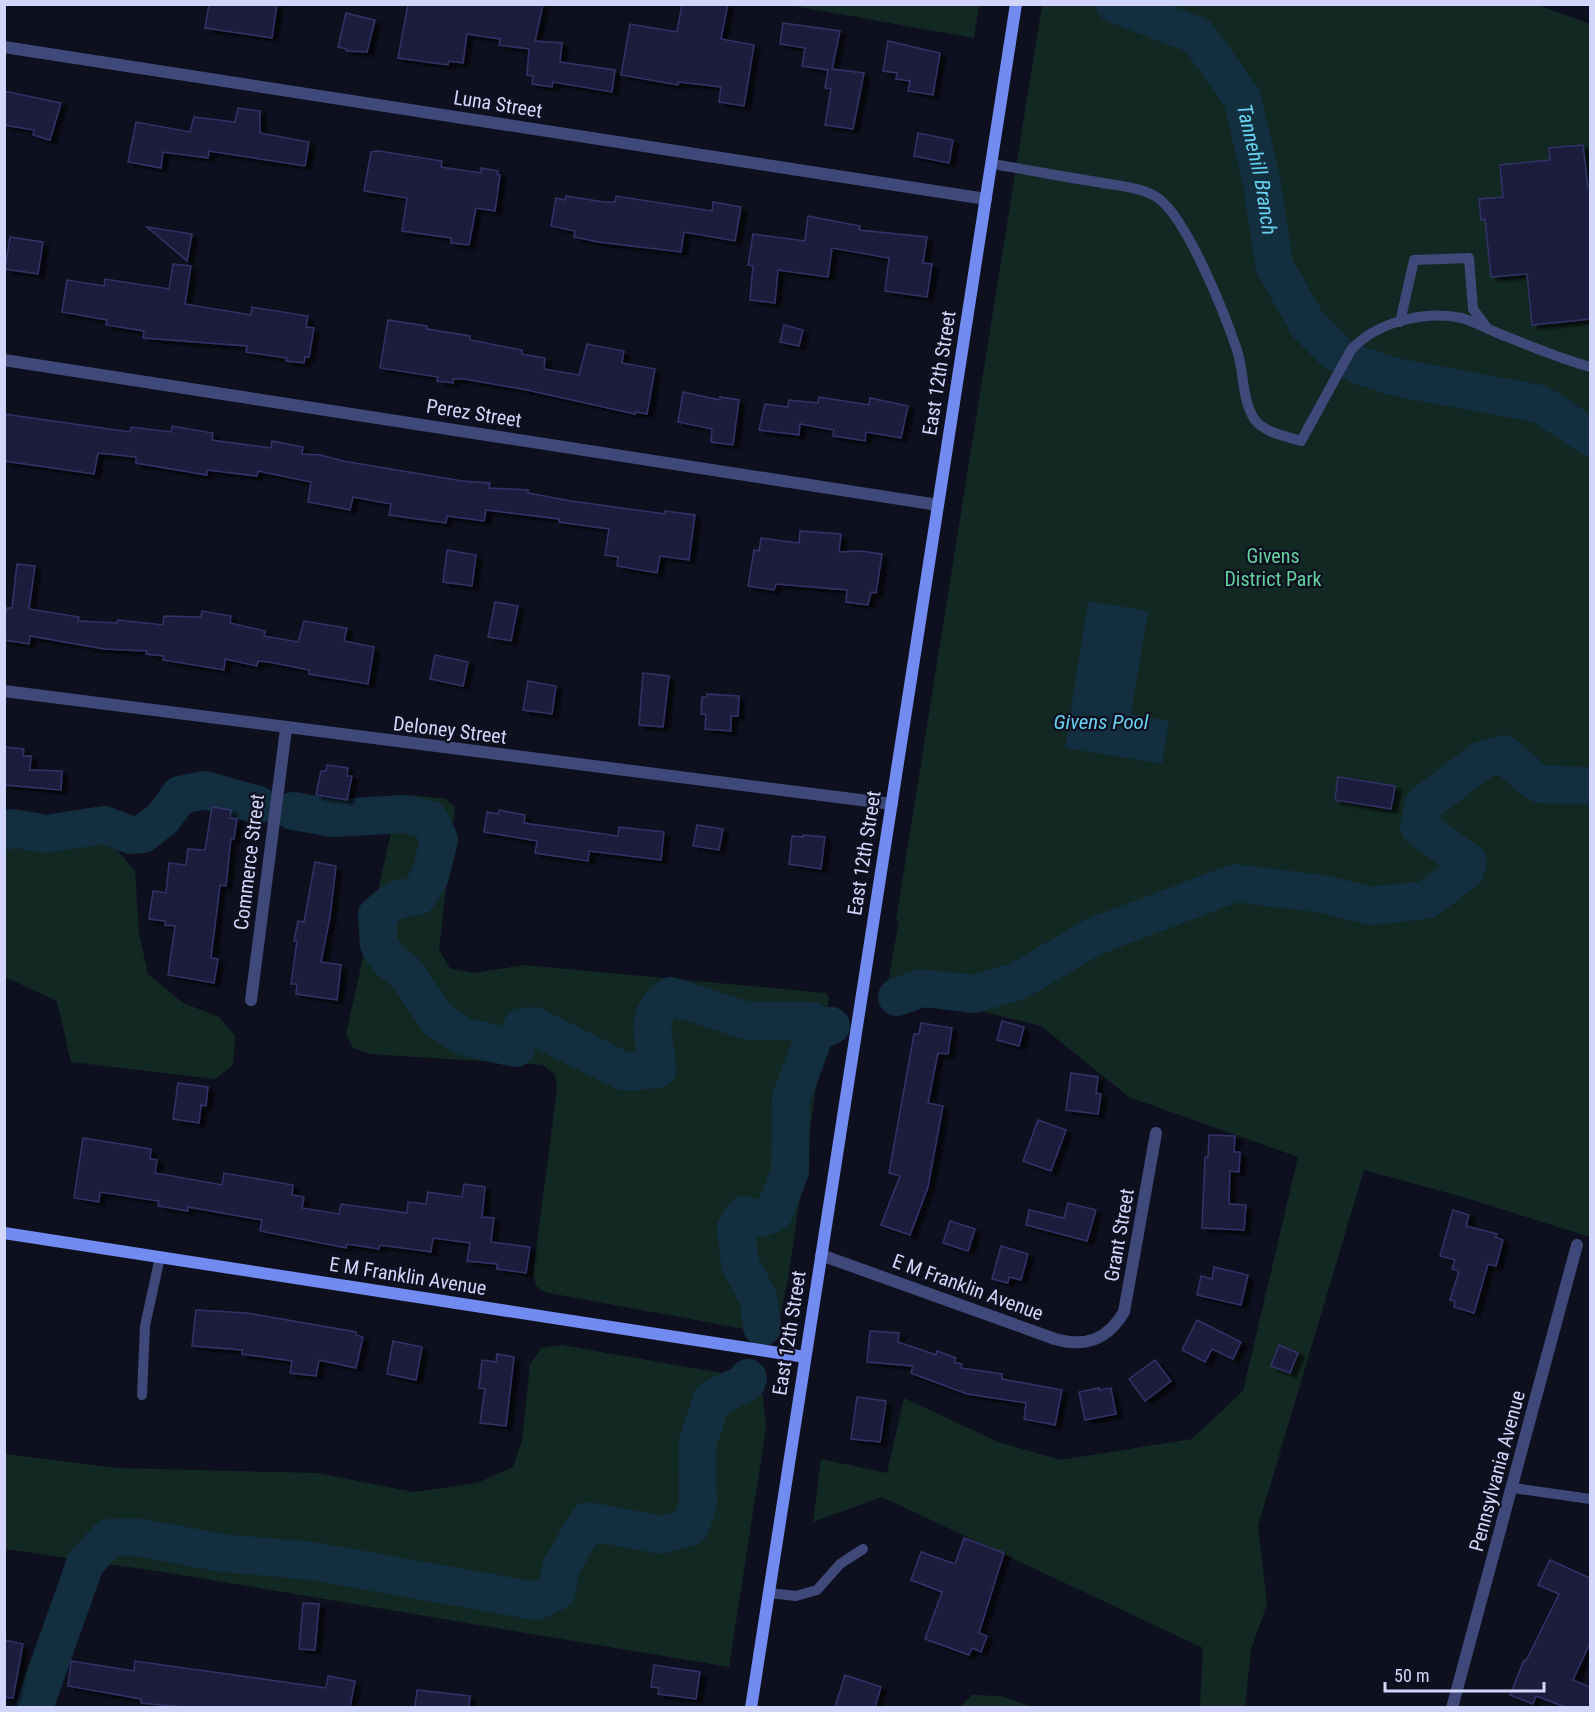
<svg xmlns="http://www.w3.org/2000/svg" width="1595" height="1712" viewBox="0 0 1595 1712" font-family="'Roboto Condensed',sans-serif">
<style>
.green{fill:#122822}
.water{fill:#122e3f}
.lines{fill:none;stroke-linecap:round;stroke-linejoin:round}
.river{stroke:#122e3f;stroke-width:38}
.building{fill:#1d1d3e;stroke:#313367;stroke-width:1.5;filter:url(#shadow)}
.lane{stroke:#3e4979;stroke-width:10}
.street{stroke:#3e4979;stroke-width:12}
.secondary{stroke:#728bf1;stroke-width:12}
.labels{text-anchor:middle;stroke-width:4.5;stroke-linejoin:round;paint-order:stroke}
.street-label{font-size:20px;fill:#d1d6fa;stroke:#0f101f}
.park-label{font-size:20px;fill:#65d29e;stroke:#0f101f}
.water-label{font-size:21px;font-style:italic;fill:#69d0f0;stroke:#0f101f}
</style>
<defs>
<filter id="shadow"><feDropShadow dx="6" dy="4" stdDeviation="1.5" flood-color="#0009"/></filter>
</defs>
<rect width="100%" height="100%" fill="#0f101f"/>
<!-- green -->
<g class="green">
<polygon points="1535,4 1590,24 1590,1237 1463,1197 1364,1170 1258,1526 1267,1604 1251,1650 1245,1707 1200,1707 1203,1648 882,1497 813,1522 821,1459 887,1473 904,1398 998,1442 1061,1460 1192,1439 1243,1391 1298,1157 1129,1097 1041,1026 887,988 899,920 896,920 1042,5"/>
<polygon points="789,5 979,4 979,5 974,38"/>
<polygon points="413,795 446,799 455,807 439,950 450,968 474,973 524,965 826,993 829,999 788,1279 778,1328 761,1332 544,1292 536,1286 533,1273 557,1089 555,1074 542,1065 370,1054 353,1048 346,1034 398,801"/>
<polygon points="5,827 91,836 118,851 135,871 139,934 148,974 183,1003 219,1017 235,1036 233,1065 215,1079 71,1062 57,1001 5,977"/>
<polygon points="561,1345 745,1377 763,1396 766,1428 729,1667 163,1572 5,1549 5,1454 117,1468 317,1473 414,1492 477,1483 513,1467 522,1441 530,1364 542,1348"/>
<polygon points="972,1695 1001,1696 1032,1707 960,1707"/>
</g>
<!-- water -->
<polygon class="water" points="1088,601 1148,611 1131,714 1169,721 1162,764 1065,748"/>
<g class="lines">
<!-- river -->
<g class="river">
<path id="s1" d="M1115,4L1198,36L1242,98L1262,183L1274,265L1308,325L1335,352"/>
<polyline points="1356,364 1395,377 1540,404 1590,437"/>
<path d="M293,811L333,818L405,814L430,820L439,840L430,876L418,896L395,900L377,915L379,945L388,959L406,973L438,1020L465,1037L516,1048L522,1027L534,1026L625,1072L657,1069C657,1036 640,1019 671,996L748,1021H812L816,1031"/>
<polyline points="4,832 12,828 46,834 104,825 131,835 143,834 163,818 180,795 205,790 258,805"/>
<polyline points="897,997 922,988 974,994 1018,981 1093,937 1235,883 1323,894 1371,906 1426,900 1465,871 1468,862 1419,827 1424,804 1482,760 1503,754 1539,784 1590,786"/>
<polyline points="762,1327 759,1299 740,1264 736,1227 744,1215 758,1219 774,1213 790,1171 791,1098 816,1031 831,1026"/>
<polyline points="36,1702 85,1564 108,1538 136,1537 223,1553 312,1561 536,1601 557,1591 561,1567 588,1521 661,1535 690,1527 698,1505 697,1444 712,1399 746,1383 748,1378"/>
</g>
</g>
<!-- building -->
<g class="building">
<polygon points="209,4 277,4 272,38 205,28"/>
<polygon points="408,4 543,4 535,41 562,43 560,62 615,70 612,92 553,82 552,87 532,84 533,76 527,75 529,49 499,45 500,39 467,34 463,63 449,61 448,65 398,58"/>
<polygon points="682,4 728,4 721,39 754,45 744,106 719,102 721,87 679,82 678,85 621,75 630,24 677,32"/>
<polygon points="346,13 375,20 367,52 346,51 346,49 338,47"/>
<polygon points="783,23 840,31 832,69 864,73 853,129 825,125 831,89 825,88 828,70 802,66 805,48 780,44"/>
<polygon points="888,41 940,53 933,95 908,91 910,81 896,79 897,73 883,71"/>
<polygon points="4,91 61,103 50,140 33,135 34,130 4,125"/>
<polygon points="238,108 260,111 260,133 309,142 305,166 209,151 208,158 163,152 161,168 128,162 136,122 190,132 194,117 235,122"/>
<polygon points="918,133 953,140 949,163 914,156"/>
<polygon points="1583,145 1588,188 1590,188 1590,319 1532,325 1527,274 1491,277 1485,219 1481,220 1479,199 1503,197 1500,165 1550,160 1549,148"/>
<polygon points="379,151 442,161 441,167 481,173 481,168 498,171 497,174 500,175 495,211 476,208 469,245 451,243 451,238 402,231 407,198 364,191 371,152"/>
<polygon points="566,196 604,202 615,202 616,196 712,211 713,202 741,207 735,241 684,232 681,252 598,242 574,237 575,231 551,226 556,198 565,200"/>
<polygon points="808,216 860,226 859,230 927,237 923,263 932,264 927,297 885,291 889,258 832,248 828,277 778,270 775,303 750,300 753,266 748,265 753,234 805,241"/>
<polygon points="147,227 192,234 187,261"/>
<polygon points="10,237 43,242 38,274 5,269"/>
<polygon points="173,264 191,266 185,304 251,315 252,307 308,316 306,327 314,328 309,357 305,357 304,363 286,361 287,358 246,352 247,346 143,338 144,331 106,325 107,320 62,312 67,280 104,286 105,279 169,289"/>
<polygon points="388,320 427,326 427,329 470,336 470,340 522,350 522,354 545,358 544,369 579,375 587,344 624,351 622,363 655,369 647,414 635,412 635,414 527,390 464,379 453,379 453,383 437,381 438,377 380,368"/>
<polygon points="784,325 803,330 799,346 780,342"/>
<polygon points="683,392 720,400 720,397 739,400 733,445 711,442 712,429 678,422"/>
<polygon points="819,397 869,405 870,398 908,406 901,438 866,432 865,441 833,436 834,430 800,424 799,435 759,430 765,404 788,407 789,400 818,403"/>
<polygon points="4,414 130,432 131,427 171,432 172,426 213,433 212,440 271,448 272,441 303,447 302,454 320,455 343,461 462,481 490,483 489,488 528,490 528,493 571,501 665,514 665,511 695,515 689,560 660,556 657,573 617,566 618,557 605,555 609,529 559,522 559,519 486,510 484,521 447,516 446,523 389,515 391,504 353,497 350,510 308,502 311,482 258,471 257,476 207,470 207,475 136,463 136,457 98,453 94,474 4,461"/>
<polygon points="800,531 841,534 839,552 860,551 882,554 876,593 871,592 868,605 846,602 847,590 776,584 774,590 748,586 754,550 759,551 761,538 799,543"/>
<polygon points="447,550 476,555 472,586 443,582"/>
<polygon points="17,564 35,566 29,609 79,617 78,621 117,623 118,620 163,625 164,616 201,617 202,611 231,616 230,623 265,631 264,636 298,642 304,621 347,628 344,641 374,647 368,684 309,674 309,670 269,662 258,661 257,666 225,659 224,670 163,660 164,656 146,654 147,651 104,649 30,636 29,644 4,640 4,620 7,608 12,608"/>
<polygon points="495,602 518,606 511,641 488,637"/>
<polygon points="435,655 468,662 463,686 430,679"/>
<polygon points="643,673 669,676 663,727 639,725"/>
<polygon points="528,681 556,686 552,714 523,710"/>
<polygon points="707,694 739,696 738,716 731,716 731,731 705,729 706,714 701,714 702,697 707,697"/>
<polygon points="4,747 24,749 23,756 31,756 30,770 62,771 61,790 4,785"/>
<polygon points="327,765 348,768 347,776 352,776 347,800 316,795 321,771 326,771"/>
<polygon points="1338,777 1395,786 1391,809 1335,800"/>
<polygon points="212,807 231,810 230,818 237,819 234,839 231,838 226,886 220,885 211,958 218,959 214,983 168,975 175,926 165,925 165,921 149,919 153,891 166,893 169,863 186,865 188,849 205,850"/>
<polygon points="499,810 525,815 524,823 618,836 619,827 664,832 661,860 589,851 588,861 535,853 537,841 484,832 487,812 498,814"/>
<polygon points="697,825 723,829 719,850 693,846"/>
<polygon points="803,835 825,837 821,869 789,864 792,836 803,837"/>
<polygon points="315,862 336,866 330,917 321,962 341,965 337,1000 296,994 297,984 291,984 297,941 294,941 298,921 304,922"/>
<polygon points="1002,1021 1024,1027 1019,1046 997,1040"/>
<polygon points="921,1023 952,1028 948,1054 938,1053 928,1103 943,1106 928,1187 910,1235 881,1225 900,1176 889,1173 914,1034 919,1034"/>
<polygon points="1071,1073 1098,1077 1096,1093 1101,1094 1098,1114 1066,1110"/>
<polygon points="178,1083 208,1087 206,1106 201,1105 199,1123 173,1119"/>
<polygon points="1038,1120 1066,1130 1051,1171 1023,1161"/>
<polygon points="1209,1135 1235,1136 1234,1152 1240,1152 1239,1172 1230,1171 1229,1204 1246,1205 1244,1230 1202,1228 1205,1157 1208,1157"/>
<polygon points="83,1138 151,1149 150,1159 157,1160 155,1173 222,1185 224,1173 293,1185 292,1195 304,1197 302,1208 339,1214 341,1204 407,1213 408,1202 426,1204 428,1192 462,1197 464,1184 485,1187 482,1217 494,1218 491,1242 530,1247 526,1273 497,1269 497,1264 467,1261 470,1243 433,1238 431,1252 380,1245 379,1249 347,1244 346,1248 260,1231 262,1220 188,1207 188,1211 158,1206 159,1201 100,1192 99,1202 74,1198"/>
<polygon points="1068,1203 1096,1210 1087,1241 1026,1225 1029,1210 1064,1218"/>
<polygon points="1453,1210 1469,1215 1466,1226 1497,1234 1495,1237 1503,1240 1496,1266 1488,1264 1474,1313 1454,1307 1455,1301 1450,1300 1459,1271 1452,1269 1455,1260 1440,1256"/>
<polygon points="950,1221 975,1229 968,1251 943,1243"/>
<polygon points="1001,1246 1028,1254 1021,1280 1009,1277 1008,1283 992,1279"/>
<polygon points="1214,1267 1248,1275 1241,1305 1197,1295 1201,1276 1212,1279"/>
<polygon points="196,1310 247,1313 356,1332 356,1335 363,1337 356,1368 319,1360 316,1376 290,1373 292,1361 242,1354 242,1350 192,1346"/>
<polygon points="1197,1320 1241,1342 1233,1359 1212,1349 1205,1362 1182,1350"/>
<polygon points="870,1331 899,1333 898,1342 936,1355 937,1351 956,1358 954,1362 962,1364 961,1368 1002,1374 1002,1379 1062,1390 1055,1425 1024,1419 1026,1403 967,1394 911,1373 913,1366 867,1362"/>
<polygon points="393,1341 422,1347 416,1380 387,1374"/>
<polygon points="1279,1345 1298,1353 1290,1373 1271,1366"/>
<polygon points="497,1354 514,1357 506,1426 480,1423 485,1389 479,1388 482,1360 496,1362"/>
<polygon points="1155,1360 1171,1381 1145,1401 1129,1379"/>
<polygon points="1099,1388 1099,1390 1111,1388 1116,1414 1085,1420 1079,1392"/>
<polygon points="857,1397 886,1401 880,1442 851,1439"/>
<polygon points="964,1538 1004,1553 979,1633 987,1636 981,1652 972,1648 969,1655 925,1639 942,1592 911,1580 921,1552 955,1564"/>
<polygon points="1550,1560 1590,1578 1590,1643 1573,1680 1590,1687 1590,1707 1565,1707 1536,1696 1533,1704 1510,1695 1524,1660 1526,1661 1559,1594 1538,1585"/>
<polygon points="303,1603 319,1604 315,1650 299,1649"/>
<polygon points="4,1640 23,1644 13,1698 4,1697"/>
<polygon points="71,1661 134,1671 135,1661 326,1688 328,1676 355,1681 350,1707 182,1707 141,1703 141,1699 68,1686"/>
<polygon points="654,1665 700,1672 696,1699 658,1694 659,1688 651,1687"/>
<polygon points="845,1675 881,1687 875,1707 835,1707"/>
<polygon points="417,1690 470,1696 469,1707 415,1707"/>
</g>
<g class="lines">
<!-- lane -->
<g class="lane">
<path d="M992,164C1025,169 1058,176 1091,181C1111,185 1135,186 1153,195C1184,209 1225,315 1237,350C1244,371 1242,402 1255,420C1265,433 1286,436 1301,441L1351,350C1376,322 1425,310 1462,318C1475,322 1487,329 1500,334C1530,346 1559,358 1590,367"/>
<polyline points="1400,322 1414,260 1469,258 1473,309 1488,329"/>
<polyline points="142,1395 145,1326 160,1257"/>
<polyline points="1513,1488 1590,1499"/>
<polyline points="769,1593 796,1596 817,1590 840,1564 863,1549"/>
</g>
<!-- street -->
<g class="street">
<polyline points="4,47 986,199"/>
<polyline points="4,360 938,505"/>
<polyline points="4,691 892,804"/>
<polyline points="251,1000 286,729"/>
<path d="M821,1255L1055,1339C1086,1348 1108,1339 1124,1312L1156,1133"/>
<polyline points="1452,1708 1577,1245"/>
</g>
<!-- secondary -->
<g class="secondary">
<polyline points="4,1233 805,1357"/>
<polyline points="751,1708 1016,4"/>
</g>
</g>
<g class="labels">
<!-- street labels -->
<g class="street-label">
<text transform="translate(498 104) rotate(9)" y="7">Luna Street</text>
<text transform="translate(939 373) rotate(-81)" y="7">East 12th Street</text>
<text transform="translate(474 413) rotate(9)" y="7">Perez Street</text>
<text transform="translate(450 730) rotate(7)" y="7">Deloney Street</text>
<text transform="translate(864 853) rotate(-81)" y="7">East 12th Street</text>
<text transform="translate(249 862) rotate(-83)" y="7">Commerce Street</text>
<text transform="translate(1119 1235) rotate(-80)" y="7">Grant Street</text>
<text transform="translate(408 1276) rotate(9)" y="7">E M Franklin Avenue</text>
<text transform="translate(968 1287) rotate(20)" y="7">E M Franklin Avenue</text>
<text transform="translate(789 1333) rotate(-81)" y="7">East 12th Street</text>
<text transform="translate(1497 1471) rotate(-75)" y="7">Pennsylvania Avenue</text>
</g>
<!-- park labels -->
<g class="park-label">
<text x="1273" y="563">Givens<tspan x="1273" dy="23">District Park</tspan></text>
</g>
<!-- water labels -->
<g class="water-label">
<text dy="7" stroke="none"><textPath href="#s1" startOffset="238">Tannehill Branch</textPath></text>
<text x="1101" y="729">Givens Pool</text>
</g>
</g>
<!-- border -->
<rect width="1595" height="1712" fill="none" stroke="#d1d6fa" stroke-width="12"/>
<!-- scale -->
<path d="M1385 1682v9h159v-9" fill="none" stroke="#d1d6fa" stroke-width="3"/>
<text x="1394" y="1682" font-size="18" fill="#d1d6fa" stroke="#0f101f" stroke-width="4.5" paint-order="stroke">50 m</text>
</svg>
